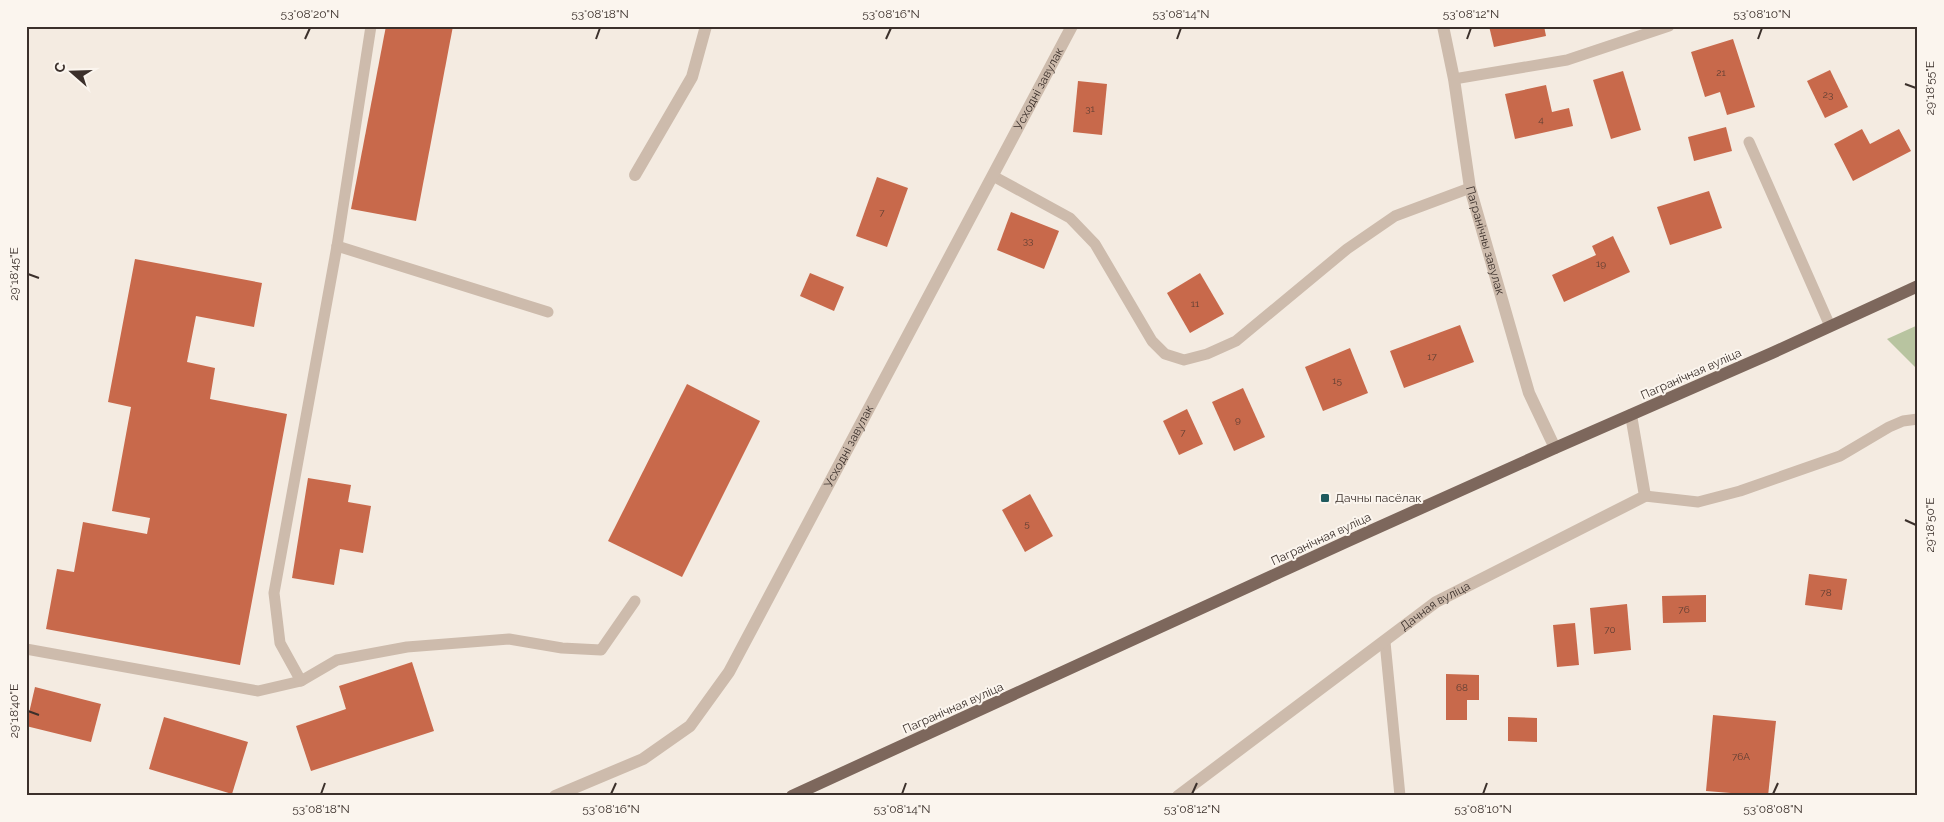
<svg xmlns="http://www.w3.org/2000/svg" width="1944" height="822" viewBox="0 0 1944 822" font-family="Raleway,sans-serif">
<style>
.green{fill:#b8c4a0}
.building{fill:#c8694b}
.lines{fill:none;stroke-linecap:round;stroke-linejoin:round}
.service{stroke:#cdbbac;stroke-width:11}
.minor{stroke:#cdbbac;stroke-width:12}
.primary{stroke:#7d675c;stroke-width:12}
.ticks{fill:none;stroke:#3b302b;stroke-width:2}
.poi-dot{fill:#1f5a5e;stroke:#fbf5ee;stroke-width:2}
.labels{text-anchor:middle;stroke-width:4;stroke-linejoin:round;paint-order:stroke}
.number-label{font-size:10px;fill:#5e3e33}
.street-label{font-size:12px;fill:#3b302b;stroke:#fbf5ee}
.poi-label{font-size:12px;fill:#3b302b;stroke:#fbf5ee;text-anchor:start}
.neatline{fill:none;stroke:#3b302b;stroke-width:2}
.ticks-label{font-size:12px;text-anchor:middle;fill:#3b302b}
</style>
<rect width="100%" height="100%" fill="#f4ebe1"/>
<!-- green -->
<polygon class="green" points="1918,325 1918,370 1887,339"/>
<!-- building -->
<g class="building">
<polygon points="386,26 453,26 416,221 351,209"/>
<polygon points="1489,26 1544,26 1546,36 1494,47"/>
<polygon points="1733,39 1755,107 1727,115 1720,92 1705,97 1691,52"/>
<polygon points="1830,70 1848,107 1825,118 1807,81"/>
<polygon points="1623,71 1641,130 1611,139 1593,80"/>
<polygon points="1078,81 1107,84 1102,135 1073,132"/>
<polygon points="1546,85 1552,112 1569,108 1573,126 1515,139 1505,94"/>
<polygon points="1726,127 1732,151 1694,161 1688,137"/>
<polygon points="1862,129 1870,144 1899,129 1911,151 1853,181 1834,144"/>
<polygon points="877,177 908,188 887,247 856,236"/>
<polygon points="1709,191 1722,228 1670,245 1657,207"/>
<polygon points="1011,212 1059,231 1044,269 997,250"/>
<polygon points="1613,236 1630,272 1564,302 1552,275 1596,255 1592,246"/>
<polygon points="135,259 262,283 254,327 196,316 187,362 215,368 210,399 287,414 240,665 46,629 57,569 74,572 83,522 147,534 150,518 112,511 131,407 108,402"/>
<polygon points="810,273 844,287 834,311 800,296"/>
<polygon points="1200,273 1224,314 1190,333 1167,293"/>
<polygon points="1460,325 1474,362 1404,388 1390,351"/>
<polygon points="1350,348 1368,393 1323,411 1305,367"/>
<polygon points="687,384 760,421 682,577 608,541"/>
<polygon points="1243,388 1265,437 1234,451 1212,402"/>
<polygon points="1187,409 1203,444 1179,455 1163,421"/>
<polygon points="308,478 351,485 348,502 371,506 363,553 340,549 334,585 292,578"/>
<polygon points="1030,494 1053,536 1025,552 1002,510"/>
<polygon points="1809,574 1847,579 1842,610 1805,605"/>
<polygon points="1706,595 1706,622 1663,623 1662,596"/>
<polygon points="1627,604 1631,650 1594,654 1590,608"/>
<polygon points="1575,623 1579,665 1557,667 1553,625"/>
<polygon points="412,662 434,731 311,771 296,726 346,709 339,686"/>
<polygon points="1446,674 1479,675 1479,700 1467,700 1467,720 1446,720"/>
<polygon points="35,687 101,704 91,742 26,726"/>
<polygon points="1713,715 1776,721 1768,796 1706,791"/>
<polygon points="164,717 248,742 232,794 149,769"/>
<polygon points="1508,717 1537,718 1537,742 1508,741"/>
</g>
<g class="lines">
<!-- service -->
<g class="service">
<polyline points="1454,79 1567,60 1669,26"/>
<polyline points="1749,142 1830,326"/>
<polyline points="993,176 1070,218 1095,244 1152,341 1165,354 1184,360 1207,354 1236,341 1347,249 1395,216 1470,188"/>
<polyline points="337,246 548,312"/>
<polyline points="1645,496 1698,502 1740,491 1840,456 1889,427 1903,421 1918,419"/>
<polyline points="1385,642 1400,796"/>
<polyline points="26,649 258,691 301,681 337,660 407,647 509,639 562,648 601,650 635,601"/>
<polyline points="301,681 280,643 274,593 337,246 371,26"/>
</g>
<!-- minor -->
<g class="minor">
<path id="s1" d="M1443,26L1454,79L1470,188L1529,393L1555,448"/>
<polyline points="635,175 692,77 706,26"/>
<path id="s2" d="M555,796L643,759L690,726L729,672L1072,26"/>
<path id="s3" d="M1178,796L1436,602L1645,496L1631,415"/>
</g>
<!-- primary -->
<polyline class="primary" points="792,796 1348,541 1555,448 1772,353 1918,286"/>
</g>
<!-- ticks -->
<path class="ticks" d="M305,39L310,28M596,39L600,28M886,39L891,28M1177,39L1181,28M1467,39L1471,28M1758,39L1762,28M1905,84L1916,88M28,274L39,278M1905,520L1916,525M28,711L39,715M321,794L325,783M611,794L616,783M902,794L906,783M1192,794L1197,783M1483,794L1487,783M1773,794L1778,783"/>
<!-- markers -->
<rect class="poi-dot" x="1320" y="493" width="10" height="10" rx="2.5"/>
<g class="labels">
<!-- number labels -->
<g class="number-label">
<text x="1721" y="76">21</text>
<text x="1828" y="98">23</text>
<text x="1090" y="112">31</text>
<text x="1541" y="123">4</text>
<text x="882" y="216">7</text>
<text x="1028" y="244">33</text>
<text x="1601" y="267">19</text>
<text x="1195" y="307">11</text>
<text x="1432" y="360">17</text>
<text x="1337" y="384">15</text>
<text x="1238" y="423">9</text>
<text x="1183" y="436">7</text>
<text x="1027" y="527">5</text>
<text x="1826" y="596">78</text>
<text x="1684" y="613">76</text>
<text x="1610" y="633">70</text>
<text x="1462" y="691">68</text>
<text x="1741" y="760">76А</text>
</g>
<!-- street labels -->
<g class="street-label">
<text dy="4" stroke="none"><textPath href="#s2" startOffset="880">Усходні завулак</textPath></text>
<text dy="4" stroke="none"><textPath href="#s1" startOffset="219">Пагранічны завулак</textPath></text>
<text transform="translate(1691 374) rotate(-24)" y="4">Пагранічная вуліца</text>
<text dy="4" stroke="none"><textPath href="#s2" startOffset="475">Усходні завулак</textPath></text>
<text transform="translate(1321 539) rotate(-25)" y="4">Пагранічная вуліца</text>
<text dy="4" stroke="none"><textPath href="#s3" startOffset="320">Дачная вуліца</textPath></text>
<text transform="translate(953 708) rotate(-24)" y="4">Пагранічная вуліца</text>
</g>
<!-- poi labels -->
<g class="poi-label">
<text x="1335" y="502">Дачны пасёлак</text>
</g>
</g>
<!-- border -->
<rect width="1944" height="822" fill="none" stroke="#fbf5ee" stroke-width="55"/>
<!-- north arrow -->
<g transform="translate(72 72) rotate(290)" stroke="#fbf5ee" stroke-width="4" paint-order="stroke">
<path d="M0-4L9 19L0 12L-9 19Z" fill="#3b302b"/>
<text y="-8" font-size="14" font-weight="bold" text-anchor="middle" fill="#3b302b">С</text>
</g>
<rect x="28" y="28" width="1888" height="766" class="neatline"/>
<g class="ticks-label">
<text x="310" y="18">53°08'20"N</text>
<text x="600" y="18">53°08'18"N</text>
<text x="891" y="18">53°08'16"N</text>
<text x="1181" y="18">53°08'14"N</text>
<text x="1471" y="18">53°08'12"N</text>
<text x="1762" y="18">53°08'10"N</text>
<text transform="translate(1930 88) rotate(-90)" y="4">29°18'55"E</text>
<text transform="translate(14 274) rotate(-90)" y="4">29°18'45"E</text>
<text transform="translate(1930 525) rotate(-90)" y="4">29°18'50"E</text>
<text transform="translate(14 711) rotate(-90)" y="4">29°18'40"E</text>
<text x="321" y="813">53°08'18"N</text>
<text x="611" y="813">53°08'16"N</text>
<text x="902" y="813">53°08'14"N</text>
<text x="1192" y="813">53°08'12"N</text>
<text x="1483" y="813">53°08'10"N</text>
<text x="1773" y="813">53°08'08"N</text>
</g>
</svg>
